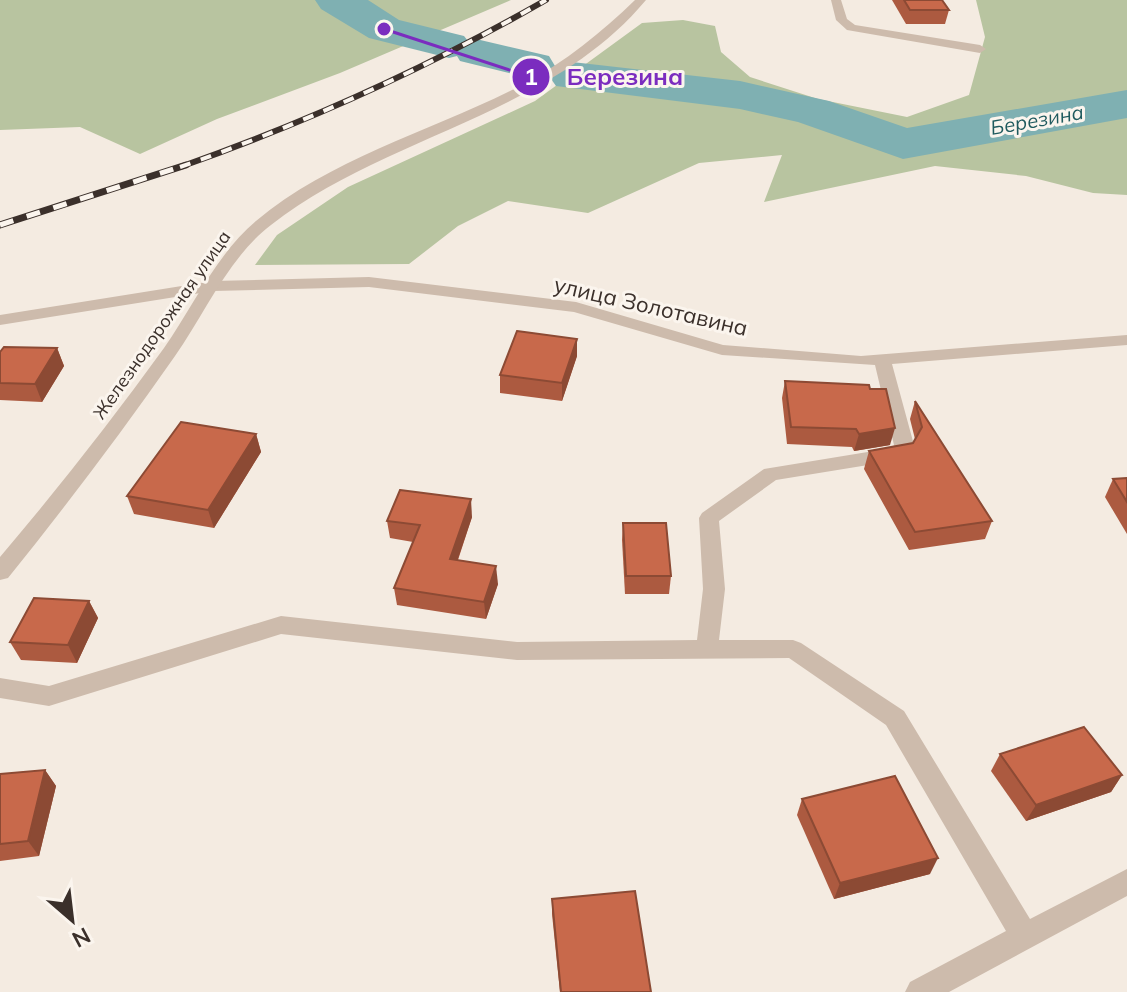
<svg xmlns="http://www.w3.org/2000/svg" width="1127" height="992" viewBox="0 0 1127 992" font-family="Mulish,sans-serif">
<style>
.green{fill:#b8c4a0}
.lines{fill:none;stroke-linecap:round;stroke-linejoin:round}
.river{fill:#7fb0b2;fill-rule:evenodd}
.service{fill:#cdbbac;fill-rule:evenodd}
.minor{fill:#cdbbac;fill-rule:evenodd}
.tertiary{fill:#cdbbac;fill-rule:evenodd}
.rail-far1-casing{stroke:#3b302b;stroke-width:6}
.rail-casing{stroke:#3b302b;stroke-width:7}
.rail-far1{stroke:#fbf5ee;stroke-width:4;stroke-dasharray:11;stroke-linecap:butt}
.rail{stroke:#fbf5ee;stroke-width:5;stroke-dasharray:14;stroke-linecap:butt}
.wall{fill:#ac5a40}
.shaded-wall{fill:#8c4a34}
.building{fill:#c8694b;stroke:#8c4a34;stroke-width:2}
.labels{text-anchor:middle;stroke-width:6;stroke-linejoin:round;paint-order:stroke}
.far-street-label{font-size:18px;fill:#3b302b;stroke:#fbf5ee}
.far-water-label{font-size:20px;font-style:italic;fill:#1f5a5e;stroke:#fbf5ee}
.street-label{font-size:22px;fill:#3b302b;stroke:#fbf5ee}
.leader{fill:none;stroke:#7b2cbf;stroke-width:3}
.callout-dot{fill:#7b2cbf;stroke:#fbf5ee;stroke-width:3}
.mark-label{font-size:24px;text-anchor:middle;font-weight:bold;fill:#fff}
.callout-label{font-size:24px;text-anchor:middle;font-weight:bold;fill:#7b2cbf;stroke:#fbf5ee;stroke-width:6;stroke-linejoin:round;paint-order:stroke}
</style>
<rect width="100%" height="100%" fill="#f4ebe1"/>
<!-- green -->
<g class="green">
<polygon points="0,0 511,0 340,73 217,119 140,154 80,127 0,130"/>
<polygon points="976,0 1127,0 1127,195 1093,193 1026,176 935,166 764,202 782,155 699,163 588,213 508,201 458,226 409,264 255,265 277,235 348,187 535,101 642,23 683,20 715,26 721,52 750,77 818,99 907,117 969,95 985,37"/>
</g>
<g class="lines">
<!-- river -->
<g class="river">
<polygon points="315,0 368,0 399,20 464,36 468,41 476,39 549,56 555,66 549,76 533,79 460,61 457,56 449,58 369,38 321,9"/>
<polygon points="572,62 740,81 829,101 907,128 1127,90 1127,118 903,159 798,122 740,109 556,86 549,76 556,66"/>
</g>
<!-- service -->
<polygon class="service" points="831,0 841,0 847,19 855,25 980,45 986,49 980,53 847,30 836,20"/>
<!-- minor -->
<polygon class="minor" points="369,277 576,302 723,345 861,356 1127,335 1127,345 892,364 914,445 905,459 776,480 719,521 725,589 719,640 793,640 801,643 904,711 1030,919 1127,869 1127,896 949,992 905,992 910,982 1006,931 886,725 789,658 517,660 281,634 49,706 0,698 0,678 49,686 281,616 517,642 697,640 703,589 699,518 702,513 764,469 892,448 894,445 875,365 722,355 574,312 369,287 213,291 0,325 0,315 213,281"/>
<!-- tertiary -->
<path class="tertiary" d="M635,0H646C549,116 386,135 271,225C228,258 206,312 175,356C122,432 66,506 8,578L0,580V557C57,490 112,420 164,348C194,305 216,255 256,221C334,156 436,130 524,84C565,62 602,32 635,0Z"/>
<defs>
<path id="rail-far1" d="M180,167C308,122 429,67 546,0"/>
<polyline id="rail" points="0,225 186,165"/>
</defs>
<!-- rail-far1 casing -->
<use href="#rail-far1" class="rail-far1-casing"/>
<!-- rail casing -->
<use href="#rail" class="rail-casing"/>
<!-- rail-far1 -->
<use href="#rail-far1" class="rail-far1"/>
<!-- rail -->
<use href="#rail" class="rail"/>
</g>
<!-- wall -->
<g class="wall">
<polygon points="892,0 942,0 949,10 945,24 906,24"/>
<polygon points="577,339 577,356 562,401 500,393 500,375"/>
<polygon points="57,348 64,366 42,402 0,400 0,352"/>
<polygon points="785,381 890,445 854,451 852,447 787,444 782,398"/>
<polygon points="915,401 992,521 985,539 909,550 864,469 869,451 913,443 915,439 910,419"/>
<polygon points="256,434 261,452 214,528 134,514 127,496"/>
<polygon points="1127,478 1127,534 1105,497 1113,479"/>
<polygon points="472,517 458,560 498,584 486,619 397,605 394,588 413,542 390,538 387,521"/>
<polygon points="623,523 671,576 669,594 625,594 622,540"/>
<polygon points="89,601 98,618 77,663 21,660 10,642"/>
<polygon points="1000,754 1122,775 1111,792 1026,821 991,771"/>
<polygon points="45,770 56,786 39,856 0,861 0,774"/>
<polygon points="802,799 930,874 834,899 797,815"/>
<polygon points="552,899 651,992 560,992 552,914"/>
</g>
<!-- shaded-wall -->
<g class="shaded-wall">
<polygon points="577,339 577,356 562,401 562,383"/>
<polygon points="57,348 64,366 42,402 35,384"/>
<polygon points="895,428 890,445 854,451 859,434"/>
<polygon points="256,434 261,452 214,528 208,510"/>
<polygon points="471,499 472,517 452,576 450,559"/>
<polygon points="496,566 498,584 486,619 484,602"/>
<polygon points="89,601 98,618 77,663 68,645"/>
<polygon points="45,770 56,786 39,856 28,841"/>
<polygon points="1122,775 1111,792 1026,821 1036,805"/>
<polygon points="938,858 930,874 834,899 840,883"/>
</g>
<!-- building -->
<g class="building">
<polygon points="904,0 942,0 949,10 910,10"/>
<polygon points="517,331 577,339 562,383 500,375"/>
<polygon points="4,347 57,348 35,384 0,383 0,352"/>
<polygon points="785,381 869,385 870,389 886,389 895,428 859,434 856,429 791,427"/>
<polygon points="915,401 992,521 915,532 869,451 913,443 922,427"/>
<polygon points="181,422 256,434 208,510 127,496"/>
<polygon points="1127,478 1127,502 1113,479"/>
<polygon points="400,490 471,499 450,559 496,566 484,602 394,588 420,525 387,521"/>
<polygon points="623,523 666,523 671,576 626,576"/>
<polygon points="34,598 89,601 68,645 10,642"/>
<polygon points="1084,727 1122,775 1036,805 1000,754"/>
<polygon points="45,770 28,841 0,844 0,774"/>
<polygon points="895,776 938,858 840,883 802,799"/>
<polygon points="635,891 651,992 561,992 552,899"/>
</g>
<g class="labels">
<!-- far-street labels -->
<g class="far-street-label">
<text transform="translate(162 325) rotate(-55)" y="6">Железнодорожная улица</text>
</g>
<!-- far-water labels -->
<g class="far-water-label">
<text transform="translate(1037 120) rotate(-10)" y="7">Березина</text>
</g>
<!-- street labels -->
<g class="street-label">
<text transform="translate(651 306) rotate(13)" y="8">улица Золотавина</text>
</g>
</g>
<!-- callouts -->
<path class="leader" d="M384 29L531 77"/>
<g class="callout-dot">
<circle cx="384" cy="29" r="8"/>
<circle cx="531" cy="77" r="20"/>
</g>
<g class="mark-label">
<text x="531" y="85">1</text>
</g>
<g class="callout-label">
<text x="625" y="85">Березина</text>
</g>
<!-- north arrow -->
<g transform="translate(72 920) rotate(152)" stroke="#fbf5ee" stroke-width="6" paint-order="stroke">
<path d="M0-6L14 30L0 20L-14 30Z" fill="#3b302b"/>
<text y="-12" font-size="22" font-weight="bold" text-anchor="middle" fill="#3b302b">N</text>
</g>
</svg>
